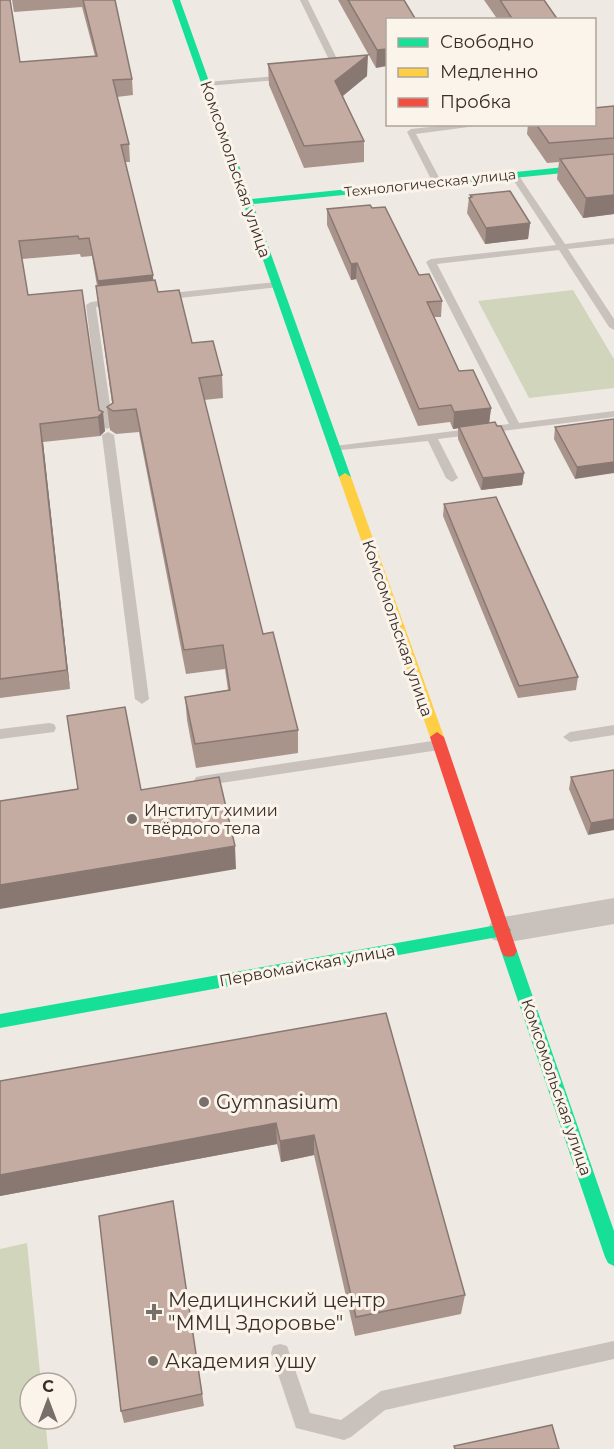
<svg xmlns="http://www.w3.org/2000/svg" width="614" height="1449" viewBox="0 0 614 1449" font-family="Montserrat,sans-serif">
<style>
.green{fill:#d0d5bc}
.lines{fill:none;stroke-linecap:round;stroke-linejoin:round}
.lane{fill:#c9c1bb;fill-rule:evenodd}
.street{fill:#c9c1bb;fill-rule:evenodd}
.fast{fill:#16e098;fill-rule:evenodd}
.slow{fill:#ffcf43;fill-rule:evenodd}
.jam{fill:#f24e42;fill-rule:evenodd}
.wall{fill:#a9948c}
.shaded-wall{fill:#897872}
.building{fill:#c4aca3;stroke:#897872;stroke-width:1.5}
.poi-dot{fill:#796f6a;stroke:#fbf4eb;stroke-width:2}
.labels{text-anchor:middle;stroke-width:6;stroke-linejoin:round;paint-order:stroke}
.far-street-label{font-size:14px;fill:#3a2e29;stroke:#fbf4eb}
.street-label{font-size:16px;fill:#3a2e29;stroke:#fbf4eb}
.poi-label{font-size:16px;fill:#3a2e29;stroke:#fbf4eb;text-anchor:start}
.near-poi-label{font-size:20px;fill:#3a2e29;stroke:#fbf4eb;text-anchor:start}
</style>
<rect width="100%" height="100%" fill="#efe9e3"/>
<!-- green -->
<g class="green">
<polygon points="573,290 614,359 614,388 529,398 478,301"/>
<polygon points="27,1243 41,1383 30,1383 30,1419 45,1419 48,1449 0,1449 0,1249"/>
</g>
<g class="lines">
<!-- lane -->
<g class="lane">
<polygon points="300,0 308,0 343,71 336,74 332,72 334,70"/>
<polygon points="287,75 291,77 290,79 207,86 203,84 207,82"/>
<polygon points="458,124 491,124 416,134 442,183 434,185 407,132 411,129"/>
<polygon points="511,173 517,173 565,244 614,238 614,244 568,249 614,319 614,330 609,327 559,250 437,264 519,423 614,411 614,417 438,439 458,478 452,482 446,478 428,441 331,451 329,449 335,446 509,424 426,262 431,259 556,245 510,175"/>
<polygon points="276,282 279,283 279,287 162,300 157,297 162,294"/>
<polygon points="116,299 120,300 120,304 96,307 113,426 107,429 101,426 86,305 91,302"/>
<polygon points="108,432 114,435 149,699 142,704 135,699 102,435"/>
<polygon points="49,723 54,724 56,728 54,732 0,739 0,729"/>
<polygon points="614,725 614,735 570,742 563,737 570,732"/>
<polygon points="439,740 446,745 439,750 201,786 196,785 194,781 196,777 201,776"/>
<polygon points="614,1341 614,1359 385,1410 351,1437 344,1440 296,1428 271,1353 273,1346 280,1344 287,1346 310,1413 341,1420 381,1391"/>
</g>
<!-- street -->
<polygon class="street" points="614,898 614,924 503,943 492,939 487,930 492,921 503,917"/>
<!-- fast -->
<g class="fast">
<polygon points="172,0 180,0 251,199 614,162 614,168 253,204 351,477 349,480 345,481 339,477"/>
<polygon points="503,924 508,926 511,930 508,934 503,936 0,1028 0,1014"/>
<polygon points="509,945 514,946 517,951 614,1231 614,1266 608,1263 605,1257 501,951 504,946"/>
</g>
<!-- slow -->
<polygon class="slow" points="345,473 351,477 444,737 442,741 432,741 430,737 339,477"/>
<!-- jam -->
<polygon class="jam" points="437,732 444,737 517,951 514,956 509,957 504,956 501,951 430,737"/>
</g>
<!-- wall -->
<g class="wall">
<polygon points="0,0 20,62 95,56 82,7 14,12 12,0 115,0 132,79 133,95 117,97 129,144 130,162 125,162 153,275 153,280 158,292 192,343 222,375 223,398 204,400 263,634 298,730 298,753 196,768 187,720 185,697 228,690 225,669 186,674 139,432 116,434 110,430 107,407 112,403 99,309 96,286 97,286 92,256 81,257 80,254 22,259 28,295 99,410 105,431 100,436 43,442 70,689 0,698"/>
<polygon points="338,0 404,0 376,68"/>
<polygon points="484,0 544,0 558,20 498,20"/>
<polygon points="268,64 367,76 343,96 364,141 364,162 304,168 269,85"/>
<polygon points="614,106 614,214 583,218 557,179 559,162 547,163 527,134 528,124 536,124"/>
<polygon points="470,195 530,223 528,239 485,244 467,213 469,198 470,198"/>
<polygon points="372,208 419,275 442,301 441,317 434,317 459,371 491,408 489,423 524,473 522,485 481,490 458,439 458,428 453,429 450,422 418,426 356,279 351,280 327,225 327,209"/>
<polygon points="614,419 575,479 554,439 555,427"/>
<polygon points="444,504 578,677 576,690 518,698 443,516"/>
<polygon points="614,770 588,835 569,789 571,777"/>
<polygon points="386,1013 465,1295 461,1314 355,1336 314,1155 281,1162 277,1144 0,1196 0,1081"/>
<polygon points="173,1201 204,1406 124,1423 121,1411"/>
</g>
<!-- shaded-wall -->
<g class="shaded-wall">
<polygon points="387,49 387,66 376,68 377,50"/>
<polygon points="368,55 367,76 335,102 335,81"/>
<polygon points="614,195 614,214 583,218 586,198"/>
<polygon points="530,223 528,239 485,244 486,228"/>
<polygon points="357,263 356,279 351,280 351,264"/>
<polygon points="153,275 154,293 100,299 98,281"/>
<polygon points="491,408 489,424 453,429 454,412"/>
<polygon points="103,412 105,431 100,436 98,417"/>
<polygon points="40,424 43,442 70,689 67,670"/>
<polygon points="614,462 614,473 575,479 577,467"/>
<polygon points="524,473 522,485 481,490 483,478"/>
<polygon points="614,819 614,830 588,835 591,823"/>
<polygon points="235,846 236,869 0,909 0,885"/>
<polygon points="276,1123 277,1144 0,1196 0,1175"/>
<polygon points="314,1135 314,1155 281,1162 280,1141"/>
</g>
<!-- building -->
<g class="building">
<polygon points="0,0 10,0 20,62 97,56 83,0 115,0 132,79 113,80 129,144 121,145 153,275 98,281 89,238 79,239 78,236 19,241 28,295 82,290 99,410 103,412 98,417 40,424 67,670 0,679"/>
<polygon points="348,0 404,0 416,20 387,20 387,49 377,50"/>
<polygon points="500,0 544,0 558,20 513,20"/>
<polygon points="368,55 335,81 364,141 304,146 268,64"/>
<polygon points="614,106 614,138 549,143 536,124 594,124 594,108"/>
<polygon points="614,154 614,195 586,198 560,159"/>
<polygon points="510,191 530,223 486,228 469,198 472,197 470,195"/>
<polygon points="370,205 372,208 385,207 419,275 429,274 442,301 427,302 459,371 473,370 491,408 454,412 451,405 419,409 357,263 351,264 327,209"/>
<polygon points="155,280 158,292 179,290 192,343 213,341 222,375 199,378 263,634 273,632 298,730 195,744 185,697 230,690 223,645 184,650 136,409 113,411 107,407 113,403 96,286"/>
<polygon points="614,419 614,462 577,467 555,427"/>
<polygon points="495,422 497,426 501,426 524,473 483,478 459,427"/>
<polygon points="496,497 578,677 519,686 444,504"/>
<polygon points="125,707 141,790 219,777 235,846 0,885 0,801 78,789 67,716"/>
<polygon points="614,770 614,819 591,823 571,777"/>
<polygon points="386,1013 465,1295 356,1317 314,1135 280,1141 276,1123 0,1175 0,1081"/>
<polygon points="173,1201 202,1394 121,1411 99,1216"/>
<polygon points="552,1425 559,1449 455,1449 454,1446"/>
</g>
<!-- markers -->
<g class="poi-dot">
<circle cx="132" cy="819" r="6"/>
<circle cx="204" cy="1102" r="6"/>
<path d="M151 1303h6v6h6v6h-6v6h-6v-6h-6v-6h6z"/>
<circle cx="153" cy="1361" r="6"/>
</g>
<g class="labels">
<!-- far-street labels -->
<g class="far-street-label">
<text transform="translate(430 183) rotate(-6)" y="5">Технологическая улица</text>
</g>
<!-- street labels -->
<g class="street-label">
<text transform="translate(236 169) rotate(71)" y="6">Комсомольская улица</text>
<text transform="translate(398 628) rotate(71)" y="6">Комсомольская улица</text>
<text transform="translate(307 965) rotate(-10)" y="6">Первомайская улица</text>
<text transform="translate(557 1087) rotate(71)" y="6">Комсомольская улица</text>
</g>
<!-- poi labels -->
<g class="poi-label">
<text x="144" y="816">Институт химии<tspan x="144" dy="18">твёрдого тела</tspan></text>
</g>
<!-- near-poi labels -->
<g class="near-poi-label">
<text x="216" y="1109">Gymnasium</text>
<text x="168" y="1307">Медицинский центр<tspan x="168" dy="23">"ММЦ Здоровье"</tspan></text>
<text x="165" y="1368">Академия ушу</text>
</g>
</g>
<!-- legend -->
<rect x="386" y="18" width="210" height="108" fill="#fbf4eb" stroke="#aea59d" stroke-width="1.5"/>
<rect x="398" y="38" width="30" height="9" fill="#16e098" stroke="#aea59d" stroke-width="1.5"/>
<text x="440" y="48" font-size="18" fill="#3a2e29">Свободно</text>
<rect x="398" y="68" width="30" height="9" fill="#ffcf43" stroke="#aea59d" stroke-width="1.5"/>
<text x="440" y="78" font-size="18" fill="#3a2e29">Медленно</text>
<rect x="398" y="98" width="30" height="9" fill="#f24e42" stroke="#aea59d" stroke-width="1.5"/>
<text x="440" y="108" font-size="18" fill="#3a2e29">Пробка</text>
<!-- north arrow -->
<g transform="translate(48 1401)"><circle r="28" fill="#fbf4eb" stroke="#aea59d" stroke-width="1.5"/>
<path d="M0-4.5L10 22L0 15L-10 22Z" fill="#796f6a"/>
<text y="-9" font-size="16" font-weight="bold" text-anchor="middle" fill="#3a2e29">С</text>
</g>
</svg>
